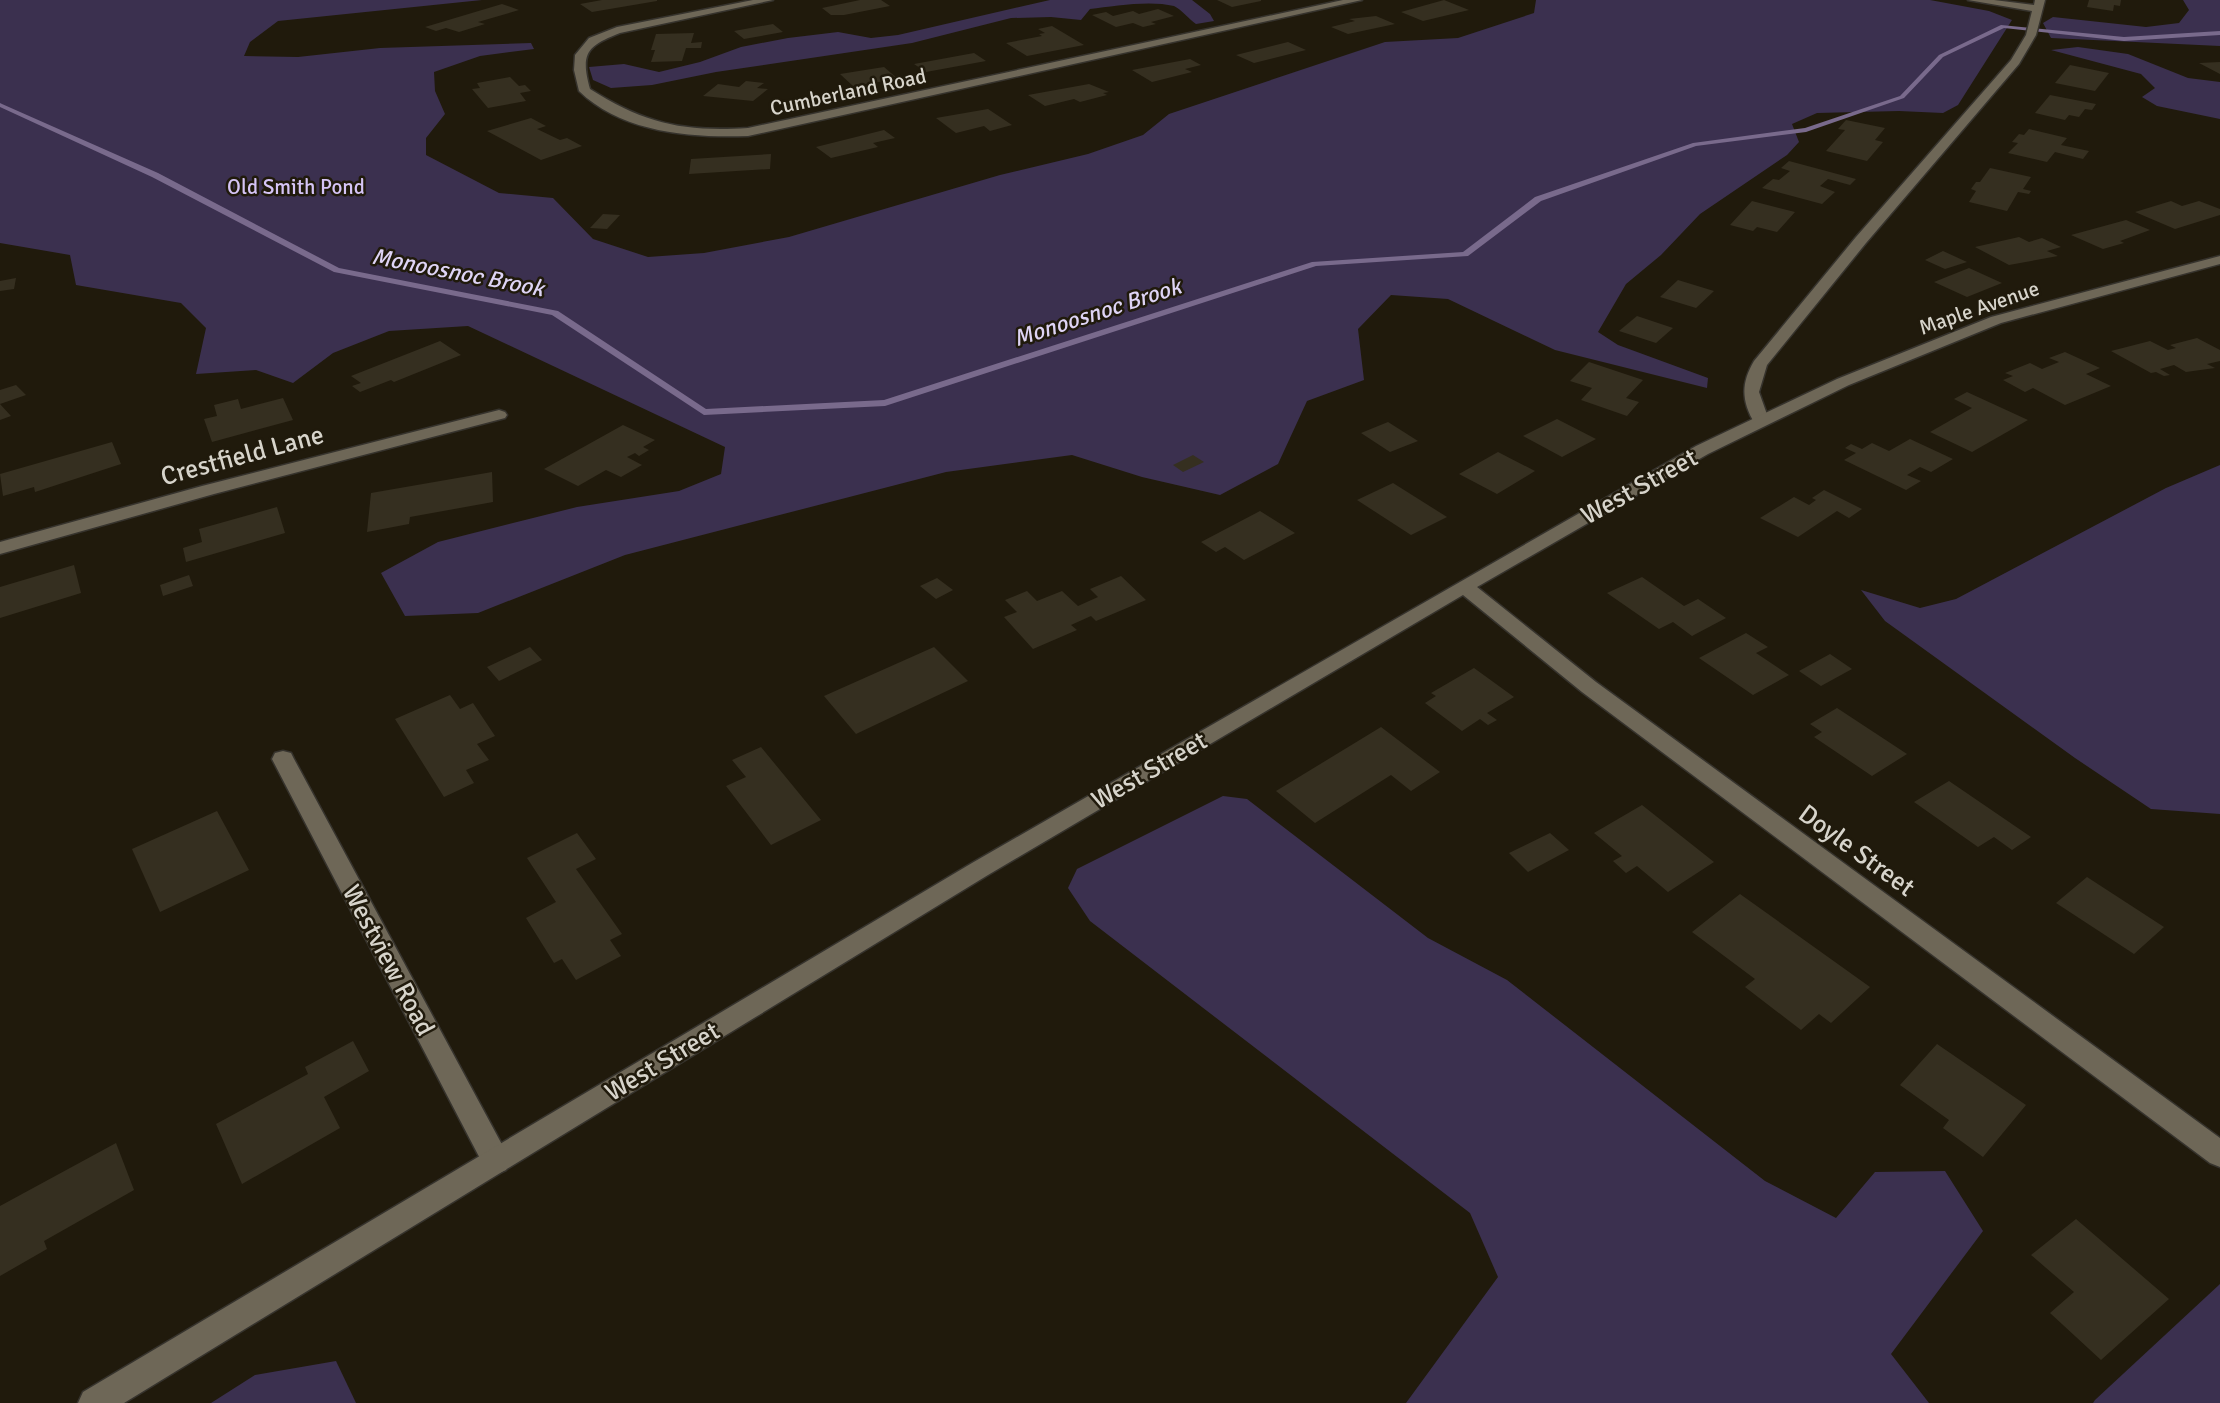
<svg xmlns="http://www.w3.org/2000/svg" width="2220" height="1403" viewBox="0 0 2220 1403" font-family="Signika,sans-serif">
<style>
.green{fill:#3b304f}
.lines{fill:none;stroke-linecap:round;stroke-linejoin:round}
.stream{fill:#796a8c;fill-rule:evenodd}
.building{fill:#352f20}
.street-casing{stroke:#36332d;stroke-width:3}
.secondary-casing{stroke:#36332d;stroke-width:3}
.street{fill:#6e6757;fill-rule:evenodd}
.secondary{fill:#6e6757;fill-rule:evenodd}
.labels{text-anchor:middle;stroke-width:5;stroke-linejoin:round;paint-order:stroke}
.far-street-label{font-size:21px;fill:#d7d4cb;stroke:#201a0c}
.far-park-label{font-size:21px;fill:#d5c4f6;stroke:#201a0c}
.far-water-label{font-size:23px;font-style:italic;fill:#ded4f5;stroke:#201a0c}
.street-label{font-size:26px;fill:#d7d4cb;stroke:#201a0c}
</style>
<rect width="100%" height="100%" fill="#201a0c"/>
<!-- green -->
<g class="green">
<polygon points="0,0 482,0 278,21 250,42 244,56 298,57 380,48 531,43 534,49 480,56 434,72 435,91 445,114 426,138 426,155 499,193 553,198 593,239 648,257 704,253 789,237 1000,175 1088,154 1143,135 1169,114 1385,42 1458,38 1534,13 1536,0 1930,0 1989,11 2012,20 1958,105 1943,113 1899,111 1817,113 1792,124 1799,142 1787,155 1700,214 1661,255 1626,284 1598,332 1618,345 1708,378 1707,388 1555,350 1448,299 1391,295 1358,329 1364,380 1307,401 1278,464 1220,495 1142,477 1072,455 946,472 625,555 478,613 405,616 381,573 438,542 577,507 679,491 721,474 725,447 468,326 389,331 333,353 293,383 256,370 196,374 206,328 181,303 76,285 70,255 0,243"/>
<path d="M1050,0H1192L1210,14L1214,21L1196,24C1189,19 1182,10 1174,6C1150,0 1114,6 1090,9L1081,20L1051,17L1011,18L912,43L716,72L652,85L611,88L593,80L589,67L624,64L659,72L700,62L741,47L788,38L838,32L871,38L898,35Z"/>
<polygon points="2183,0 2220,0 2220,46 2051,38 2043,23 2053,17 2146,27 2179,23 2189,10"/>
<polygon points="2078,47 2128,54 2188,78 2220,82 2220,119 2157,106 2142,97 2155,88 2141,74 2051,50"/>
<polygon points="2220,465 2220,814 2151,809 2075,758 1885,621 1861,590 1920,608 1956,599 2166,488"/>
<polygon points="1223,796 1247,799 1428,938 1507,980 1765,1181 1836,1218 1875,1172 1945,1171 1983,1231 1891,1354 1929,1403 1406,1403 1498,1277 1470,1213 1090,921 1068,888 1077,869"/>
<polygon points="2220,1284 2220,1403 2093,1403 2095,1400"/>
<polygon points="336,1361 356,1403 211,1403 255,1375"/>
</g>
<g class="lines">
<!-- stream -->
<polygon class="stream" points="2001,25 2124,37 2220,31 2220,35 2124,41 2004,28 1943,57 1904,98 1806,132 1696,146 1541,201 1468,256 1316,266 885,406 704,415 552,315 334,272 152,177 0,107 0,103 2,104 158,173 339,268 558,311 706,409 884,400 1312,262 1463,252 1535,197 1693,143 1805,128 1900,96 1939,55"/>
</g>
<!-- building -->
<g class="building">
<polygon points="602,0 657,0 657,1 592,12 580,4"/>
<polygon points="860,0 881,0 890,6 844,15 831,15 822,8"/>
<polygon points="1217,0 1261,0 1261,1 1232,7"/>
<polygon points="1444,0 1469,10 1423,21 1401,12"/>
<polygon points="2089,0 2121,0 2120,6 2114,5 2113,11 2087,7"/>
<polygon points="502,4 519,10 478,22 485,24 459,32 446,28 436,31 425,27"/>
<polygon points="1158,9 1174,16 1151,22 1156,24 1143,27 1133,23 1116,27 1092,15 1106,12 1113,16 1133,11 1139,14"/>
<polygon points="1376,16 1395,24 1348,34 1331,27 1355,21 1349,19"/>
<polygon points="773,24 783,32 744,39 734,31"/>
<polygon points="1052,26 1084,45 1027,56 1006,43 1042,36 1039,34 1045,33 1038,29"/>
<polygon points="694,33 691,43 702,42 701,48 686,48 682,61 651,62 655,50 651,50 656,34"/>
<polygon points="1288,42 1306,50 1254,63 1236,55"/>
<polygon points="974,53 986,61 926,72 914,64"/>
<polygon points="1190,59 1201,65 1185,69 1192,72 1152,82 1132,70"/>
<polygon points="2220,62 2220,74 2199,63"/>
<polygon points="2070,65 2109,73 2095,91 2055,83"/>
<polygon points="884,67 898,79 853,86 840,74"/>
<polygon points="510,77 519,86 525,85 531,91 520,93 526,101 488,108 472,89 480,88 477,83"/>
<polygon points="746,81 764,83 757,88 768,89 753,101 703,96 718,84 739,87"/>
<polygon points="1089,84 1109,92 1103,93 1107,95 1080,102 1074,99 1045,106 1028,95"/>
<polygon points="2050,95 2096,104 2092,110 2085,109 2079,117 2069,115 2065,120 2035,113"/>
<polygon points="988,109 1012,125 990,131 984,126 956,133 936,118"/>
<polygon points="531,118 546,126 537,129 560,140 567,138 582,146 541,160 487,131"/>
<polygon points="1846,120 1885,128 1875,140 1883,142 1867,161 1826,151 1845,130 1838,129"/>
<polygon points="2029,129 2067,138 2061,145 2089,151 2083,159 2055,152 2047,162 2008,153 2018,143 2012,142 2019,134 2024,135"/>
<polygon points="884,130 895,138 873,143 878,147 831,158 816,147"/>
<polygon points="771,154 770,169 689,174 691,159"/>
<polygon points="1789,161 1856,179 1850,185 1828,179 1820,186 1835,192 1822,204 1762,188 1773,179 1779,180 1790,171 1781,168"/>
<polygon points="1990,168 2031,177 2023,189 2031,191 2029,194 2018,192 2007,211 1969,202 1976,191 1971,189 1976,182 1980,182"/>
<polygon points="1752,201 1795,212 1777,232 1757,227 1753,231 1730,225"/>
<polygon points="2171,201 2182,206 2199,201 2220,209 2220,215 2175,229 2135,212"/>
<polygon points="603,214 620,215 607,229 590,228"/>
<polygon points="2126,220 2150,230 2120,241 2124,243 2103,249 2071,235"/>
<polygon points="2019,237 2029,242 2042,238 2061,247 2047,251 2058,256 2009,265 1975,247"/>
<polygon points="1943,251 1967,262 1945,269 1925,260"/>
<polygon points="1969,268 2002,283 1967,297 1934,282"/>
<polygon points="16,278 14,289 0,291 0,281"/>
<polygon points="1678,280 1714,291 1696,308 1660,297"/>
<polygon points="1637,316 1673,328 1656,343 1619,331"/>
<polygon points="2197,338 2220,350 2220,361 2207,364 2215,368 2186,372 2174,365 2160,369 2170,375 2164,376 2156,372 2151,373 2111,351 2150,341 2168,350 2176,348 2170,345"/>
<polygon points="440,341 461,355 394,382 391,380 360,392 352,386 361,383 351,376"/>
<polygon points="2065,352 2100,368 2086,374 2111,386 2065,405 2033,388 2025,392 2003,380 2013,376 2005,373 2030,363 2042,369 2059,362 2049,358"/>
<polygon points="1589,362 1643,380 1626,398 1639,402 1627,416 1581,400 1592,388 1570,381"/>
<polygon points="16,385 26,395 0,404 11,416 0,420 0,390"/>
<polygon points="1967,392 2028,420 1972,452 1930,432 1972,408 1954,399"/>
<polygon points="283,398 293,420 212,442 204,419 217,416 214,405 238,399 241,409"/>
<polygon points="1557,419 1596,439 1562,457 1523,436"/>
<polygon points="1388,422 1418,441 1390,452 1361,433"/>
<polygon points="623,425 655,440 643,447 649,450 639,456 635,453 627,457 642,465 621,477 606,470 578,486 544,469"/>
<polygon points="1910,439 1953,459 1931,472 1920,467 1907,475 1921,481 1906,490 1844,460 1856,453 1845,448 1851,444 1862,449 1872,443 1889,451"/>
<polygon points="112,442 121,464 35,492 34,487 3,496 0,474"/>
<polygon points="1498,452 1535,471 1497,494 1459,474"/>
<polygon points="1193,455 1204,462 1183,472 1173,465"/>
<polygon points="492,472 493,502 410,517 409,524 367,532 371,493"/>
<polygon points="1393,483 1447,517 1411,535 1357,500"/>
<polygon points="1824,490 1862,509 1849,518 1837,511 1798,537 1760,518 1794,497 1809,505 1816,500 1812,498"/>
<polygon points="277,507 285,533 186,562 183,548 202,542 199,529"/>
<polygon points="1260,511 1295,533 1244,560 1225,547 1216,552 1201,542"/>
<polygon points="74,565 81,593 0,618 0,587"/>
<polygon points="189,575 193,586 163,596 160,585"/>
<polygon points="1121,576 1146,600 1096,621 1091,616 1071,625 1077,630 1033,649 1004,617 1017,612 1005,600 1027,591 1037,601 1062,591 1078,606 1098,597 1090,589"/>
<polygon points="1642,577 1684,606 1698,599 1726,618 1692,636 1673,622 1659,629 1607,593"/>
<polygon points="937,578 953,590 936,599 920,586"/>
<polygon points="1746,633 1768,647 1756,653 1789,675 1753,695 1699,658"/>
<polygon points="530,647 542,660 499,681 487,667"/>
<polygon points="934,647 968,681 856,734 824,696"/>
<polygon points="1830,654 1852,669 1821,686 1799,671"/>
<polygon points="1474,668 1514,697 1487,713 1497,720 1488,725 1480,719 1462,731 1425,703 1436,696 1431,693"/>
<polygon points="450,695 460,709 473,703 495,736 477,744 489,760 466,770 474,783 444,797 395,719"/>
<polygon points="1837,708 1907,754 1872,776 1814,737 1822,732 1810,724"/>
<polygon points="1381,727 1440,772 1411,791 1391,775 1315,823 1276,791"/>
<polygon points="761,747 821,820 771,845 726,786 746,777 732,760"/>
<polygon points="1949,781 2031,837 2012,850 1994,837 1978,847 1914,802"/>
<polygon points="1642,805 1714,862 1668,892 1637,866 1626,873 1613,861 1622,856 1594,833"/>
<polygon points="217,811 249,870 160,912 132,849"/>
<polygon points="577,833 596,859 576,869 622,934 610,940 621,956 576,980 562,959 554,963 526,918 556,902 527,858"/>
<polygon points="1550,833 1569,850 1528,872 1509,853"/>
<polygon points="2087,877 2164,927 2134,954 2056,903"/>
<polygon points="1740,894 1870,987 1831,1023 1819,1014 1801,1030 1745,987 1755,979 1692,932"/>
<polygon points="353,1041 369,1071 324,1097 340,1128 242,1184 216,1124 308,1074 305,1067"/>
<polygon points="1937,1044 2026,1105 1983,1157 1943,1128 1949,1120 1900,1085"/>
<polygon points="116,1143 134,1190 44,1241 47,1249 0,1276 0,1206"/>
<polygon points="2076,1219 2169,1299 2101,1360 2050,1313 2074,1292 2031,1255"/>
</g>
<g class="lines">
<defs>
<g id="street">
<path d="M753,0H773L620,33C587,46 580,53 590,89C645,124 684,132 748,128L1343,0H1362L748,136C692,138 622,133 579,91L574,70L575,55L589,38L617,27Z"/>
<path d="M1968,0H1994L2034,5L2035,0H2045L2036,35L2019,64L1866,243L1767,365L1759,392L1769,420L1761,425L1755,424C1741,401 1741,383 1754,361L1856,237L2011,60L2026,35L2032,11Z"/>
<polygon points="499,410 505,412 507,415 505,418 214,494 0,554 0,542 202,486"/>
<polygon points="283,751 291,753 294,759 506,1152 510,1161 506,1170 496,1174 486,1170 272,759 275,753"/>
</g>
<polygon id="secondary" points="2220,256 2220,264 2001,323 1849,385 1708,454 1477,587 1596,682 2220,1138 2220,1167 2210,1163 1582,692 1463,595 988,875 124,1403 78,1403 83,1392 972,863 1696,446 1837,379 1991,317"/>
</defs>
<!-- street casing -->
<use href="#street" class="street-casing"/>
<!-- secondary casing -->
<use href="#secondary" class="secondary-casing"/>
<!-- street -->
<use href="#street" class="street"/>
<!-- secondary -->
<use href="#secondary" class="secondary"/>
</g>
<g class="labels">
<!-- far-street labels -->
<g class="far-street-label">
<text transform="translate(848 92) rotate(-12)" y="7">Cumberland Road</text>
<text transform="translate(1979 308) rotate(-19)" y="7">Maple Avenue</text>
</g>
<!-- far-park labels -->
<g class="far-park-label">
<text x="296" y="194">Old Smith Pond</text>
</g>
<!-- far-water labels -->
<g class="far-water-label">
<text transform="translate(458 272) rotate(11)" y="8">Monoosnoc Brook</text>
<text transform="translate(1097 312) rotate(-18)" y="8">Monoosnoc Brook</text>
</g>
<!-- street labels -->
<g class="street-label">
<text transform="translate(242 455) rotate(-15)" y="9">Crestfield Lane</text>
<text transform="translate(1639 486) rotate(-29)" y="9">West Street</text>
<text transform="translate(1149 770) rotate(-30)" y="9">West Street</text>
<text transform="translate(1857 850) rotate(36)" y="9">Doyle Street</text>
<text transform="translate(389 960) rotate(62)" y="9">Westview Road</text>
<text transform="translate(662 1061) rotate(-31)" y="9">West Street</text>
</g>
</g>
</svg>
